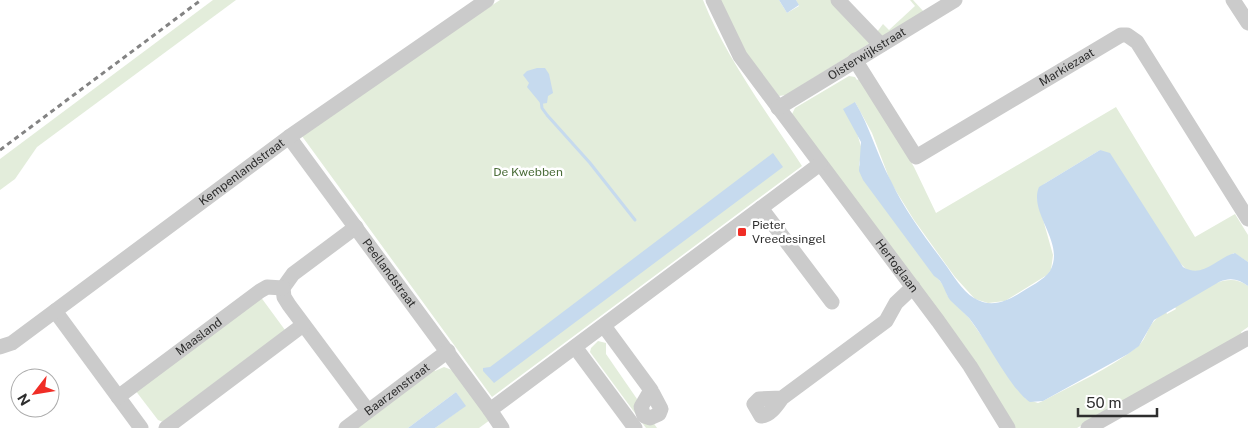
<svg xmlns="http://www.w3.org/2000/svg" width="1248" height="428" viewBox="0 0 1248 428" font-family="'Public Sans',sans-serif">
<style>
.green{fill:#e3eddb}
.water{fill:#c6daee}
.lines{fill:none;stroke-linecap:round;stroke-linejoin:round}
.stream{stroke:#c6daee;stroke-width:3}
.minor{stroke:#cbcbcb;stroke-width:15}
.rail{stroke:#838383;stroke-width:3;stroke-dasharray:5 4;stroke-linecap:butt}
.poi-dot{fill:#f02d26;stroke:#fff;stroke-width:2}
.labels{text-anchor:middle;stroke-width:5;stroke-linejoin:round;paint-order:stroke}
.street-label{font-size:12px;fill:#2e2e2e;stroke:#fff}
.park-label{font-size:12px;fill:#4b6d39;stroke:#fff}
.poi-label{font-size:12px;fill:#2e2e2e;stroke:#fff;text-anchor:start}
</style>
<rect width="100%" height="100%" fill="#fff"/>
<!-- green -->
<g class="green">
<polygon points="213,0 236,0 37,147 15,179 0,190 0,159"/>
<path d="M500,0H703C726,58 768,114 802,166L492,397L299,132Z"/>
<polygon points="720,0 779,0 787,13 799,6 796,0 833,0 870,43 786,95 779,96 746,54"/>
<polygon points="910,0 913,0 924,12 882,37 877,32 883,24 889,30 915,6"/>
<path d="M849,76L855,77L857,80L861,78L914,167L936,213L1116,107L1195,237L1235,214L1248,235V262L1234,253L1203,271H1188L1177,260L1100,150L1044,184L1037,198L1053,255L1051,270L1047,275L1005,301L988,303L975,299L955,277L914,220L891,183L872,133L855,102L857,133L862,150L859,165L868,185L946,289L947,295L969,318L1026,399L1038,403L1043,401C1074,384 1110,369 1137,347C1150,337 1144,324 1166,312L1167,314L1176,309L1175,307C1196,295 1225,268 1248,286V327L1241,332L1242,334L1077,428H1014L791,116L795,108Z"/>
<polygon points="260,296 285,330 163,422 158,420 135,390"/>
<polygon points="598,341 606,343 606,354 657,428 646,428 590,352 591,348"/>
<polygon points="444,367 452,370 490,420 479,428 435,428 465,406 456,392 408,428 355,428 434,369 435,371"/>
</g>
<!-- water -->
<g class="water">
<polygon points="779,0 796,0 799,5 787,13"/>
<polygon points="537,68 545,68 549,74 553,93 548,96 547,103 541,104 527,87 529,83 523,75 527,71"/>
<path d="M855,102C870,127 877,155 891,181C905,211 925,237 945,264C953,275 962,291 974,298C990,308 1006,302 1020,293C1029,287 1044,280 1050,271C1066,243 1028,213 1039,187L1100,150L1110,153L1183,267C1203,279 1216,258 1235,253L1248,262V286C1239,279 1230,277 1219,282L1154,320L1139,346L1128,354L1043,401L1030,402C1013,393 984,336 969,318C963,312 956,306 950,300C944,292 944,281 934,276L863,180L859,171L861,142L843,109Z"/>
<polygon points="773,153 783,167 494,383 483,371 483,368 490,367"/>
<polygon points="456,392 466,406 435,428 408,428"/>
</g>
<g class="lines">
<!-- stream -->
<polyline class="stream" points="541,100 542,108 547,115 590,163 635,220"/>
<!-- minor -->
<g class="minor">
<path id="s1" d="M713,0L740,56L938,321L970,366L1008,428"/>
<polyline points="838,0 881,45"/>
<polyline points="1233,0 1248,23"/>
<path id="s2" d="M855,60L916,157L1121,35H1127L1137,42L1248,219"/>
<path id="s3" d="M778,108L955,0"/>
<path id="s4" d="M289,137L490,410"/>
<polyline points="761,208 832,302"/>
<polyline points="356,227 293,274 283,288 284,297 289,305 368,411"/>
<polyline points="55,311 141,428"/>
<polyline points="604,326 651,390 641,407 644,416 650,418 659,414 661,409 651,390"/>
<path id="s5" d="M0,347L12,343L289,137L487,0"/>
<polyline points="575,347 635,428"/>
<path id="s6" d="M118,397L260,291L267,287L283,288"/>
<path d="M782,398L759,399L754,404L761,416C770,416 777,405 782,398L886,321L896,303L913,287"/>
<polyline points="166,428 303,325"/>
<path id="s7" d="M346,428L448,351"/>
<polyline points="502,428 490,410 820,164"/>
<polyline points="1088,428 1248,338"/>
</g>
<!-- rail -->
<polyline class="rail" points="0,150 201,0"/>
</g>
<!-- markers -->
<rect class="poi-dot" x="737" y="227" width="10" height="10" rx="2.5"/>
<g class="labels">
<!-- street labels -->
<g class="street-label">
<text dy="4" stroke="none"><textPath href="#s3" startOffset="104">Oisterwijkstraat</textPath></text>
<text dy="4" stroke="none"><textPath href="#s2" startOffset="290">Markiezaat</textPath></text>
<text dy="4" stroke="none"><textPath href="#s5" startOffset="299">Kempenlandstraat</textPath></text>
<text dy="4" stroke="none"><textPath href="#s1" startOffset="324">Hertoglaan</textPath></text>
<text dy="4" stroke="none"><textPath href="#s4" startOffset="169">Peellandstraat</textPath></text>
<text dy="4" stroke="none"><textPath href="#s6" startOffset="101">Maasland</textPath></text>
<text dy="4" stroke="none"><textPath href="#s7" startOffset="64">Baarzenstraat</textPath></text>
</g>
<!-- park labels -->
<g class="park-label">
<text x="528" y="176">De Kwebben</text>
</g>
<!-- poi labels -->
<g class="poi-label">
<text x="752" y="229">Pieter<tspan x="752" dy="14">Vreedesingel</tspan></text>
</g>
</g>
<!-- north arrow -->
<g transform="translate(35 393) rotate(239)"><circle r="24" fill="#ffffff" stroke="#ababab"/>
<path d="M0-4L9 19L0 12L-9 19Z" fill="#f02d26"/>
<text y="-8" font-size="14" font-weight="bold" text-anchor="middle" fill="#2e2e2e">N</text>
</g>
<!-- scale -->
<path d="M1078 408v8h79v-8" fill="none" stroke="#2e2e2e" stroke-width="2.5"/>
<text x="1086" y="408" font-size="15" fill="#2e2e2e" stroke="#ffffff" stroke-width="4" paint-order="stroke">50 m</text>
</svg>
